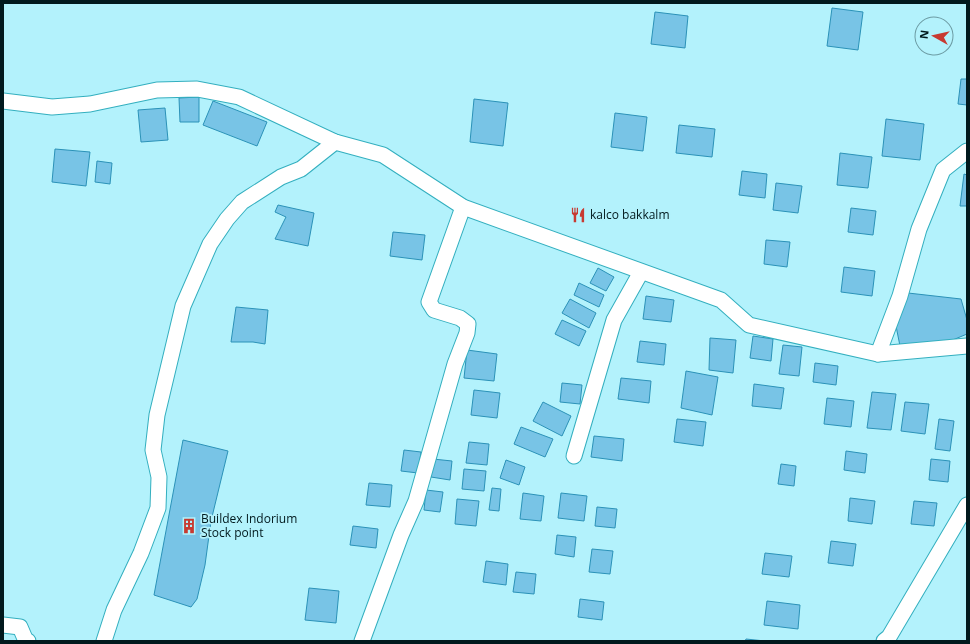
<svg xmlns="http://www.w3.org/2000/svg" width="970" height="644" viewBox="0 0 970 644" font-family="'Open Sans',sans-serif">
<style>
.building{fill:#78c4e6;stroke:#2b92b8}
.lines{fill:none;stroke-linecap:round;stroke-linejoin:round}
.minor-casing{stroke:#33afbf;stroke-width:17}
.minor{stroke:#fff;stroke-width:15}
.labels{text-anchor:middle;stroke-width:3.5;stroke-linejoin:round;paint-order:stroke}
.poi-label{font-size:12px;fill:#01191d;stroke:#b3f2fc;text-anchor:start}
</style>
<rect width="100%" height="100%" fill="#b3f2fc"/>
<!-- building -->
<g class="building">
<polygon points="832,8 863,12 858,50 827,46"/>
<polygon points="655,12 688,16 685,48 651,44"/>
<polygon points="961,79 967,79 967,105 958,104"/>
<polygon points="199,97 199,122 180,122 179,98"/>
<polygon points="474,99 508,103 503,146 470,142"/>
<polygon points="213,101 267,122 257,146 203,125"/>
<polygon points="165,108 168,140 141,142 138,110"/>
<polygon points="615,113 647,117 643,151 611,147"/>
<polygon points="886,119 924,124 920,160 882,156"/>
<polygon points="679,125 715,129 712,157 676,153"/>
<polygon points="55,149 90,152 86,186 52,182"/>
<polygon points="840,153 872,157 868,188 837,185"/>
<polygon points="97,161 112,163 110,184 95,182"/>
<polygon points="742,171 767,174 765,198 739,195"/>
<polygon points="964,174 967,175 967,206 960,206"/>
<polygon points="776,183 802,186 798,213 773,210"/>
<polygon points="278,205 314,213 308,246 275,239 286,217 275,212"/>
<polygon points="851,208 876,211 873,235 848,232"/>
<polygon points="393,232 425,235 422,260 390,256"/>
<polygon points="766,240 790,242 787,267 764,264"/>
<polygon points="844,267 875,271 872,296 841,292"/>
<polygon points="598,268 614,277 606,291 590,283"/>
<polygon points="579,283 604,295 599,307 574,295"/>
<polygon points="908,293 961,299 967,320 967,334 948,342 900,346 896,326"/>
<polygon points="646,296 674,300 671,322 643,319"/>
<polygon points="570,299 596,313 589,328 562,313"/>
<polygon points="236,307 268,310 265,344 253,342 231,342"/>
<polygon points="562,320 586,331 579,346 555,334"/>
<polygon points="753,336 773,339 771,361 750,358"/>
<polygon points="710,338 736,340 733,373 709,370"/>
<polygon points="640,341 666,344 664,365 637,362"/>
<polygon points="783,345 802,347 799,376 779,374"/>
<polygon points="467,350 497,354 494,381 464,378"/>
<polygon points="815,363 838,366 836,385 813,382"/>
<polygon points="686,371 718,377 712,415 681,408"/>
<polygon points="621,378 651,381 649,403 618,399"/>
<polygon points="562,383 582,385 580,404 560,402"/>
<polygon points="754,384 784,388 781,409 752,406"/>
<polygon points="474,390 500,393 497,418 471,415"/>
<polygon points="872,392 896,394 891,430 867,428"/>
<polygon points="827,398 854,401 851,427 824,424"/>
<polygon points="543,402 571,416 562,436 533,421"/>
<polygon points="905,402 929,404 925,434 901,431"/>
<polygon points="677,419 706,422 703,446 674,442"/>
<polygon points="939,419 954,421 950,451 935,449"/>
<polygon points="521,427 553,439 545,457 514,444"/>
<polygon points="594,436 624,439 622,461 591,457"/>
<polygon points="183,440 228,451 211,521 205,565 197,599 191,607 154,595"/>
<polygon points="469,442 489,444 487,465 466,463"/>
<polygon points="404,450 421,452 418,473 401,471"/>
<polygon points="846,451 867,454 865,473 844,470"/>
<polygon points="433,459 452,461 450,480 431,477"/>
<polygon points="931,459 950,461 948,482 929,480"/>
<polygon points="506,460 525,467 519,485 500,478"/>
<polygon points="781,464 796,466 794,486 778,484"/>
<polygon points="464,469 486,471 484,491 462,489"/>
<polygon points="369,483 392,485 390,507 366,505"/>
<polygon points="492,488 501,489 499,511 489,510"/>
<polygon points="426,490 443,492 440,512 424,510"/>
<polygon points="523,493 544,496 541,521 520,519"/>
<polygon points="561,493 587,496 584,521 558,518"/>
<polygon points="850,498 875,501 872,524 848,521"/>
<polygon points="457,499 479,501 476,526 455,524"/>
<polygon points="914,501 937,503 934,526 911,524"/>
<polygon points="597,507 617,509 615,528 595,526"/>
<polygon points="353,526 378,529 376,548 350,545"/>
<polygon points="557,535 576,537 574,557 555,554"/>
<polygon points="831,541 856,544 853,566 828,563"/>
<polygon points="592,549 613,551 610,574 589,572"/>
<polygon points="765,553 792,556 789,577 762,574"/>
<polygon points="486,561 508,564 506,585 483,582"/>
<polygon points="516,572 536,574 534,594 513,592"/>
<polygon points="309,588 339,591 336,623 305,620"/>
<polygon points="580,599 604,602 602,620 578,617"/>
<polygon points="767,601 800,605 798,629 764,625"/>
<polygon points="746,639 765,641 745,641"/>
</g>
<g class="lines">
<defs>
<g id="minor">
<polyline points="3,101 52,107 90,104 157,90 197,89 239,97 335,142 383,155 463,207 721,300 749,325 878,354 967,346"/>
<polyline points="878,354 900,296 919,229 943,170 967,151"/>
<polyline points="574,456 614,320 641,272"/>
<polyline points="3,625 20,627 26,641 28,641"/>
<polyline points="104,641 114,610 141,553 158,508 159,477 153,450 157,415 183,306 210,244 227,219 242,202 281,177 301,169 335,142"/>
<polyline points="362,641 401,535 416,501 455,364 467,333 468,324 460,318 434,310 429,302 463,207"/>
<polyline points="884,641 889,637 967,505"/>
</g>
</defs>
<!-- minor casing -->
<use href="#minor" class="minor-casing"/>
<!-- minor -->
<use href="#minor" class="minor"/>
</g>
<!-- icons -->
<defs>
<symbol id="restaurant-bare" viewBox="-9 -9 18 18"><path d="M-5-6h1v4h1v-4h1v4h1v-4h1v5L-1.5 .5V6h-2V.5L-5-1ZM5-6V6H3V1.5H1.5Q1.5-4 5-6Z" fill="#c73a31" stroke="#b3f2fc" stroke-width="2.5" paint-order="stroke"/></symbol>
<symbol id="building-bare" viewBox="-9 -9 18 18"><path d="M-4-6H4V6H1V3H-1V6H-4ZM-2.5-4.3h1.7v1.8h-1.7ZM.8-4.3h1.7v1.8H.8ZM-2.5-1h1.7V.8h-1.7ZM.8-1h1.7V.8H.8Z" fill="#c73a31" stroke="#b3f2fc" stroke-width="2.5" paint-order="stroke"/></symbol>
</defs>
<g fill-rule="evenodd">
<use href="#restaurant-bare" x="567" y="204" width="22" height="22"/>
<use href="#building-bare" x="178" y="515" width="22" height="22"/>
</g>
<g class="labels">
<!-- poi labels -->
<g class="poi-label">
<text x="590" y="219">kalco bakkalm</text>
<text x="201" y="523">Buildex Indorium<tspan x="201" dy="14">Stock point</tspan></text>
</g>
</g>
<!-- border -->
<rect width="970" height="644" fill="none" stroke="#01191d" stroke-width="8"/>
<!-- north arrow -->
<g transform="translate(934 36) rotate(278)"><circle r="19" fill="#b3f2fc" stroke="#6c9ba3"/>
<path d="M0-3L7 15L0 10L-7 15Z" fill="#c73a31"/>
<text y="-6" font-size="11" font-weight="bold" text-anchor="middle" fill="#01191d">N</text>
</g>
</svg>
